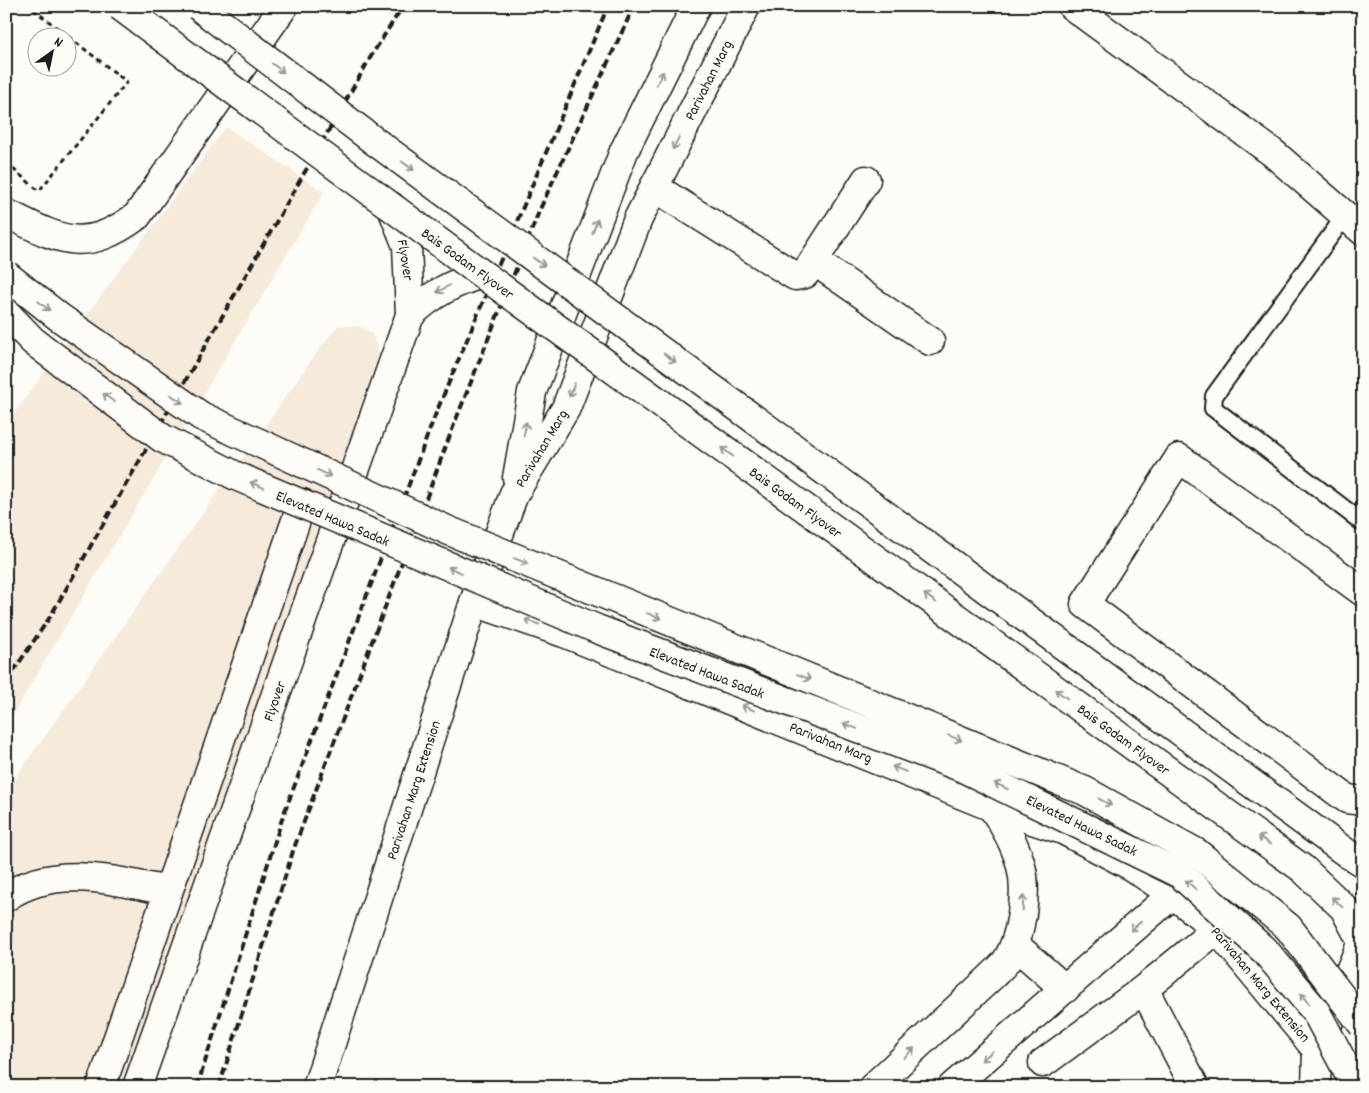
<svg xmlns="http://www.w3.org/2000/svg" width="1369" height="1093" viewBox="0 0 1369 1093" font-family="Dekko,sans-serif">
<style>
.built{fill:#f6eada}
.lines{fill:none;stroke-linecap:round;stroke-linejoin:round}
.lane-casing{stroke:#1c1c1c;stroke-width:20}
.street-casing{stroke:#1c1c1c;stroke-width:31}
.secondary-casing{stroke:#1c1c1c;stroke-width:31}
.path{stroke:#1c1c1c;stroke-width:3;stroke-dasharray:5 4;stroke-linecap:butt}
.lane{stroke:#fdfcf7;stroke-width:16}
.street{stroke:#fdfcf7;stroke-width:28}
.secondary{stroke:#fdfcf7;stroke-width:28}
.rail{stroke:#1c1c1c;stroke-width:4;stroke-dasharray:8 4;stroke-linecap:butt}
.secondary-bridge-casing{stroke:#1c1c1c;stroke-width:31;stroke-linecap:butt}
.secondary-bridge{stroke:#fdfcf7;stroke-width:28}
.oneway{stroke:#989794}
.labels{text-anchor:middle;stroke-width:4;stroke-linejoin:round;paint-order:stroke}
.street-label{font-size:15px;fill:#1c1c1c;stroke:#fdfcf7}
</style>
<rect width="100%" height="100%" fill="#fdfcf7"/>
<filter id="ink" filterUnits="userSpaceOnUse"><feTurbulence type="fractalNoise" baseFrequency=".02" numOctaves="2"/><feDisplacementMap in="SourceGraphic" scale="10" xChannelSelector="R" yChannelSelector="G"/><feConvolveMatrix kernelMatrix="1 2 1 2 8 2 1 2 1" color-interpolation-filters="sRGB"/></filter>
<g filter="url(#ink)">
<!-- built -->
<g class="built">
<polygon points="226,127 324,192 6,726 6,424"/>
<polygon points="338,326 358,326 372,333 379,354 121,1087 6,1087 6,791 323,344"/>
</g>
<g class="lines">
<defs>
<polyline id="lane" points="1345,216 1214,396 1213,408 1363,523"/>
<g id="street">
<polyline points="1072,6 1273,153 1363,231"/>
<polyline points="654,187 795,276 805,274 866,180"/>
<path d="M6,213C60,240 84,255 137,216L284,6"/>
<polyline points="814,261 930,341"/>
<polyline points="517,478 532,392 624,151 696,6"/>
<polyline points="514,494 566,408 638,219 746,6"/>
<polyline points="1363,592 1179,458 1085,604 1347,799 1363,801"/>
<path d="M6,897C54,863 116,881 168,891"/>
<polyline points="1144,989 1195,1087"/>
<polyline points="1043,1063 1144,989 1217,929"/>
<polyline points="101,1087 302,503"/>
</g>
<g id="secondary">
<path d="M410,315C432,294 453,283 482,274"/>
<polyline points="474,602 564,633 992,807 1063,830 1129,865 1173,894 1217,929 1317,1050"/>
<polyline points="1348,854 1363,863"/>
<polyline points="1303,869 1344,908 1362,942 1317,1050 1316,1087"/>
<polyline points="1015,945 1065,989"/>
<polyline points="137,1087 410,315 407,246 391,206"/>
<polyline points="317,1087 474,602 514,494"/>
<path d="M873,1087L991,977C996,972 1003,966 1007,960C1021,937 1028,893 1021,866C1016,846 1004,825 992,807"/>
<polyline points="952,1087 1173,894"/>
</g>
</defs>
<!-- lane casing -->
<use href="#lane" class="lane-casing"/>
<!-- street casing -->
<use href="#street" class="street-casing"/>
<!-- secondary casing -->
<use href="#secondary" class="secondary-casing"/>
<!-- path -->
<polyline class="path" points="6,163 39,191 127,82 29,6"/>
<!-- lane -->
<use href="#lane" class="lane"/>
<!-- street -->
<use href="#street" class="street"/>
<!-- secondary -->
<use href="#secondary" class="secondary"/>
<!-- rail -->
<g class="rail">
<polyline points="6,682 50,617 373,53 403,6"/>
<polyline points="197,1087 283,816 436,413 608,6"/>
<polyline points="219,1087 294,848 455,422 540,209 634,6"/>
</g>
<defs>
<g id="secondary-bridge">
<polyline points="120,6 482,274 1303,869"/>
<polyline points="198,6 373,140 1348,854"/>
<polyline points="6,275 59,317 201,416 447,530 1085,791 1197,853 1288,927 1363,1025"/>
<polyline points="6,313 33,341 162,438 236,476 597,629 963,768 1180,874 1266,952 1316,1012 1356,1087"/>
</g>
</defs>
<!-- secondary-bridge casing -->
<use href="#secondary-bridge" class="secondary-bridge-casing"/>
<!-- secondary-bridge -->
<use href="#secondary-bridge" class="secondary-bridge"/>
</g>
<!-- one-way arrows -->
<defs><path id="oneway-shaft" d="M-6 0H5M1.5-3L5.5 0L1.5 3" fill="none" stroke-width="1.6" stroke-linecap="round" stroke-linejoin="round" transform="scale(1.25)"/></defs>
<g class="oneway">
<use href="#oneway-shaft" transform="translate(278 68) rotate(37)"/>
<use href="#oneway-shaft" transform="translate(660 78) rotate(-63)"/>
<use href="#oneway-shaft" transform="translate(676 143) rotate(117)"/>
<use href="#oneway-shaft" transform="translate(408 166) rotate(36)"/>
<use href="#oneway-shaft" transform="translate(595 226) rotate(-69)"/>
<use href="#oneway-shaft" transform="translate(539 262) rotate(36)"/>
<use href="#oneway-shaft" transform="translate(443 289) rotate(150)"/>
<use href="#oneway-shaft" transform="translate(44 306) rotate(39)"/>
<use href="#oneway-shaft" transform="translate(670 358) rotate(36)"/>
<use href="#oneway-shaft" transform="translate(572 390) rotate(111)"/>
<use href="#oneway-shaft" transform="translate(109 398) rotate(-143)"/>
<use href="#oneway-shaft" transform="translate(177 399) rotate(35)"/>
<use href="#oneway-shaft" transform="translate(525 429) rotate(-80)"/>
<use href="#oneway-shaft" transform="translate(727 452) rotate(-144)"/>
<use href="#oneway-shaft" transform="translate(324 473) rotate(25)"/>
<use href="#oneway-shaft" transform="translate(257 485) rotate(-157)"/>
<use href="#oneway-shaft" transform="translate(521 561) rotate(23)"/>
<use href="#oneway-shaft" transform="translate(455 570) rotate(-157)"/>
<use href="#oneway-shaft" transform="translate(930 598) rotate(-144)"/>
<use href="#oneway-shaft" transform="translate(654 616) rotate(22)"/>
<use href="#oneway-shaft" transform="translate(532 622) rotate(-161)"/>
<use href="#oneway-shaft" transform="translate(804 677) rotate(22)"/>
<use href="#oneway-shaft" transform="translate(1061 694) rotate(-144)"/>
<use href="#oneway-shaft" transform="translate(748 708) rotate(-158)"/>
<use href="#oneway-shaft" transform="translate(850 726) rotate(-159)"/>
<use href="#oneway-shaft" transform="translate(955 738) rotate(22)"/>
<use href="#oneway-shaft" transform="translate(899 769) rotate(-158)"/>
<use href="#oneway-shaft" transform="translate(1001 786) rotate(-155)"/>
<use href="#oneway-shaft" transform="translate(1105 802) rotate(29)"/>
<use href="#oneway-shaft" transform="translate(1264 840) rotate(-144)"/>
<use href="#oneway-shaft" transform="translate(1191 885) rotate(-138)"/>
<use href="#oneway-shaft" transform="translate(1337 902) rotate(-136)"/>
<use href="#oneway-shaft" transform="translate(1023 903) rotate(-88)"/>
<use href="#oneway-shaft" transform="translate(1136 926) rotate(139)"/>
<use href="#oneway-shaft" transform="translate(1305 999) rotate(-130)"/>
<use href="#oneway-shaft" transform="translate(909 1053) rotate(-43)"/>
<use href="#oneway-shaft" transform="translate(987 1056) rotate(139)"/>
</g>
</g>
<g class="labels">
<!-- street labels -->
<g class="street-label">
<text transform="translate(708 80) rotate(-63)" y="5">Parivahan Marg</text>
<text transform="translate(406 260) rotate(81)" y="5">Flyover</text>
<text transform="translate(468 263) rotate(36)" y="5">Bais Godam Flyover</text>
<text transform="translate(541 448) rotate(-59)" y="5">Parivahan Marg</text>
<text transform="translate(796 502) rotate(36)" y="5">Bais Godam Flyover</text>
<text transform="translate(333 518) rotate(23)" y="5">Elevated Hawa Sadak</text>
<text transform="translate(707 672) rotate(21)" y="5">Elevated Hawa Sadak</text>
<text transform="translate(274 701) rotate(-71)" y="5">Flyover</text>
<text transform="translate(1124 739) rotate(36)" y="5">Bais Godam Flyover</text>
<text transform="translate(831 742) rotate(22)" y="5">Parivahan Marg</text>
<text transform="translate(413 790) rotate(-72)" y="5">Parivahan Marg Extension</text>
<text transform="translate(1082 825) rotate(26)" y="5">Elevated Hawa Sadak</text>
<text transform="translate(1261 984) rotate(50)" y="5">Parivahan Marg Extension</text>
</g>
</g>
<!-- margin -->
<rect width="1369" height="1093" fill="none" stroke="#fdfcf7" stroke-width="25"/>
<rect x="12" y="12" width="1344" height="1068" fill="none" stroke="#1c1c1c" stroke-width="2" filter="url(#ink)"/>
<!-- north arrow -->
<g transform="translate(52 52) rotate(33)"><circle r="24" fill="#fdfcf7" stroke="#a3a29f"/>
<path d="M0-4L9 19L0 12L-9 19Z" fill="#1c1c1c"/>
<text y="-8" font-size="14" font-weight="bold" text-anchor="middle" fill="#1c1c1c">N</text>
</g>
</svg>
